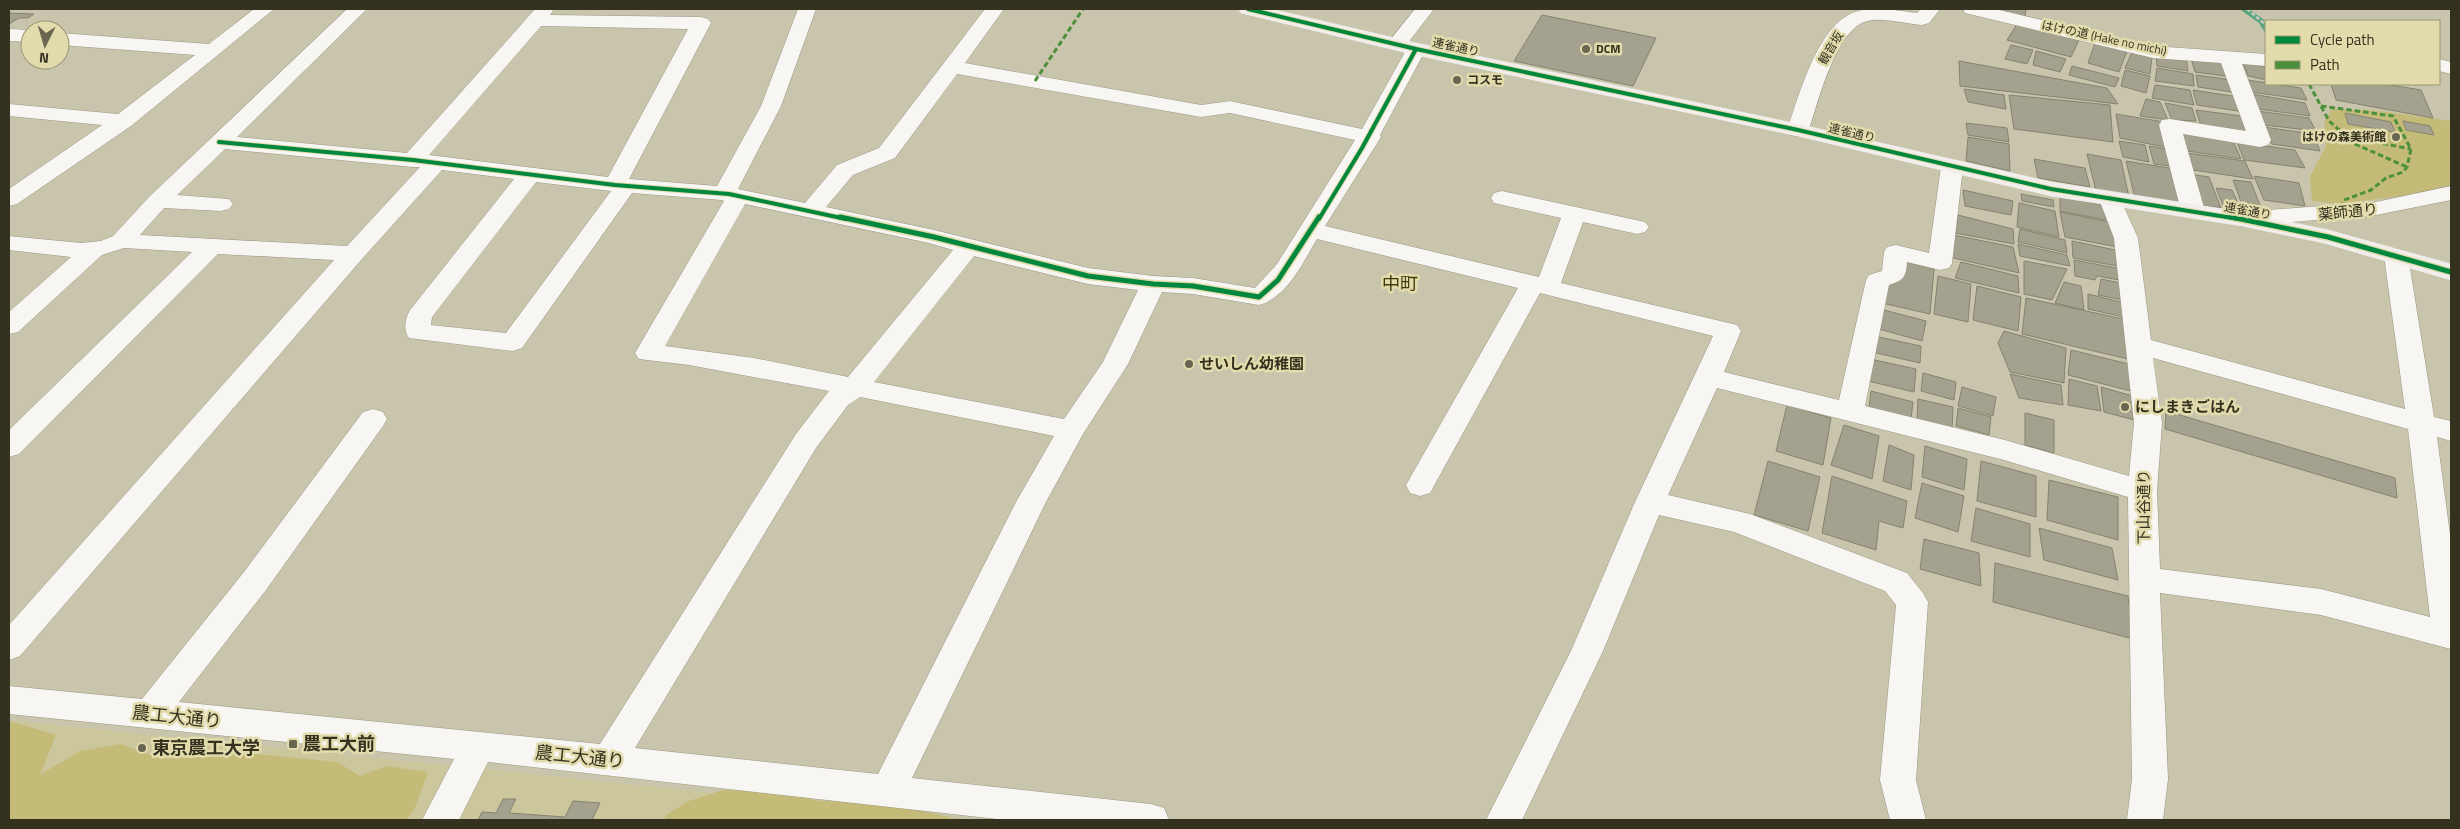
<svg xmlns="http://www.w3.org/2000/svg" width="2460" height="829" viewBox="0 0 2460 829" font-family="'Titillium Web','Noto Sans JP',sans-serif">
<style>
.built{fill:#cbc69c}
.green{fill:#c4bb78}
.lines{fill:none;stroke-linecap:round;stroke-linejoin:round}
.stream{stroke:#57a67e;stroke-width:5.5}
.building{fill:#a4a28e;stroke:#85826f}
.minor-casing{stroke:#9a9784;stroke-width:1}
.major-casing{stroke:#e6e5da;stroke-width:1}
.path{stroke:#c8c8c0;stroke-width:2.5;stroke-dasharray:4 2;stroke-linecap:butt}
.minor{fill:#f7f6f3;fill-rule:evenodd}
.major{fill:#f2eeed;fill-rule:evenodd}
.quiet{stroke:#4d903b;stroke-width:3;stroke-dasharray:5.5 3;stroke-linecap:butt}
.cycleway-far1-casing{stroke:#e2dbac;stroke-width:6}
.cycleway-casing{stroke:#e2dbac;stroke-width:8}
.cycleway-far1{stroke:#00873e;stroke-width:4}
.cycleway{stroke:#00873e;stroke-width:5}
.poi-dot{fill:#686550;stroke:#e2dbac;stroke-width:2}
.labels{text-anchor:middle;stroke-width:5;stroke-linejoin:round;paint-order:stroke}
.far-street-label{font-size:12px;fill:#34321f;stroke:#e2dbac}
.far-poi-label{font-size:12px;font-weight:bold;fill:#34321f;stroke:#e2dbac;text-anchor:start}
.street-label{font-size:15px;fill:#34321f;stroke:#e2dbac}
.poi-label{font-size:15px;font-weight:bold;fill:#34321f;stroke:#e2dbac;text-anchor:start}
.quarter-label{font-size:18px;fill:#413b0e;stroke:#e2dbac}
.near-street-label{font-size:18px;fill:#34321f;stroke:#e2dbac}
.near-poi-label{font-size:18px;font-weight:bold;fill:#34321f;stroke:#e2dbac;text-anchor:start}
</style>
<rect width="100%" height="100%" fill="#c8c5ac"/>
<!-- built -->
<polygon class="built" points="9,720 541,775 972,820 9,820"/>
<!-- green -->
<g class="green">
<polygon points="2331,109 2381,111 2451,121 2451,190 2338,204 2312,201 2310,176 2326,146 2324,124"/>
<polygon points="9,721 56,735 40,775 80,751 120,744 162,759 256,754 337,762 360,776 386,766 428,772 415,808 407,820 9,820"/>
<polygon points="723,790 767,791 821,801 880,802 963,820 664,820 666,815 689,801"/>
</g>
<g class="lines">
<!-- stream -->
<polyline class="stream" points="2244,9 2261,21 2266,29"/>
</g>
<!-- building -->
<g class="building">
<polygon points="1997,9 2026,9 2025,17 1997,11"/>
<polygon points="9,13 34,14 28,18 19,18 9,24"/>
<polygon points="1542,15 1656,38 1633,86 1514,61"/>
<polygon points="2017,24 2079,40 2071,57 2007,40"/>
<polygon points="2095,43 2127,51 2119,72 2088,63"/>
<polygon points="2011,45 2033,50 2027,64 2005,59"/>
<polygon points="2036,51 2066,59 2060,72 2033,65"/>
<polygon points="2132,52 2152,57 2150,74 2125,68"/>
<polygon points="2156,54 2186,58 2188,71 2157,66"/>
<polygon points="2191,58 2226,61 2232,77 2195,72"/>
<polygon points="1959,61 2107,88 2118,104 1960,86"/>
<polygon points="2243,63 2266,67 2266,80 2248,76"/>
<polygon points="2072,66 2119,78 2115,87 2069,75"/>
<polygon points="2157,68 2193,74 2194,86 2155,81"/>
<polygon points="2125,70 2150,76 2146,93 2121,86"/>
<polygon points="2196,75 2234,80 2238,93 2198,87"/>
<polygon points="2248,80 2301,88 2307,100 2251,92"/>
<polygon points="2331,84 2385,84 2421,90 2433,118 2336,100"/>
<polygon points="2155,85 2190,90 2194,105 2152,98"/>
<polygon points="1964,89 2004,95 2006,109 1968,102"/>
<polygon points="2193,90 2239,97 2245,112 2197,105"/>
<polygon points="2252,94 2305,103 2310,116 2258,109"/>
<polygon points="2009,95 2110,105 2113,142 2014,129"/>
<polygon points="2146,99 2160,102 2168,120 2140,116"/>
<polygon points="2165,103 2192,108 2196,121 2172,120"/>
<polygon points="2196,110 2249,117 2257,134 2201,126"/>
<polygon points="2257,111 2309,118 2316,131 2264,125"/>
<polygon points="2345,113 2391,122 2395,132 2348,124"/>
<polygon points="2116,114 2164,122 2169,148 2120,138"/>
<polygon points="2403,121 2430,126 2434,135 2406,130"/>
<polygon points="1966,123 2007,128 2009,142 1968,135"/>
<polygon points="2264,127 2313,134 2320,151 2272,144"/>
<polygon points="2182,134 2233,141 2241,159 2187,151"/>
<polygon points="1968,137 2009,144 2010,171 1966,161"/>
<polygon points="2119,141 2145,145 2149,162 2123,157"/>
<polygon points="2237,142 2295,150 2305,168 2244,160"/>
<polygon points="2149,146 2171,150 2176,167 2154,164"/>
<polygon points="2187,153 2245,161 2253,179 2193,170"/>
<polygon points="2087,154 2121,160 2129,197 2096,191"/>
<polygon points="2034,159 2085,168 2090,187 2038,178"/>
<polygon points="2126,161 2175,169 2185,206 2135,198"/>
<polygon points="2189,174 2209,177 2221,208 2200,205"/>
<polygon points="2254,176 2299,183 2305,206 2264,200"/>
<polygon points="2233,180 2251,182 2260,205 2241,202"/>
<polygon points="2216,188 2232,190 2241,210 2224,208"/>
<polygon points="1963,190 2013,201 2011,215 1965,206"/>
<polygon points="2021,194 2053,200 2054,207 2022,201"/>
<polygon points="2060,197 2103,205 2106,220 2060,211"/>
<polygon points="2019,203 2055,211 2059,237 2017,227"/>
<polygon points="2060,212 2114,223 2118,247 2065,237"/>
<polygon points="1958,215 2013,229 2014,244 1955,233"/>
<polygon points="2020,229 2065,240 2067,253 2018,242"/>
<polygon points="1949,234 2013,247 2019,273 1949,257"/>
<polygon points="2072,241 2120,251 2123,267 2073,258"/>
<polygon points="2018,244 2067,255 2070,266 2020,256"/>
<polygon points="2074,260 2122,269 2125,281 2097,276 2095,280 2075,276"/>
<polygon points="1904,261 1934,269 1930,314 1882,303 1887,283"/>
<polygon points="2024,261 2067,269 2052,300 2024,294"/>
<polygon points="1961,262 2018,276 2019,293 1955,278"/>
<polygon points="1938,276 1971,284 1968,322 1934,314"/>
<polygon points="2101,279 2125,284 2128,301 2098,295"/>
<polygon points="2064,282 2081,286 2084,310 2055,303"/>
<polygon points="1977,286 2021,297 2018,331 1973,320"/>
<polygon points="2088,294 2125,303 2128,318 2088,309"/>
<polygon points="2026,298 2128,320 2132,360 2022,334"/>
<polygon points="1884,310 1926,321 1922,341 1879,329"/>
<polygon points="2004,331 2066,348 2064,383 2010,372 1998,343"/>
<polygon points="1874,336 1921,346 1920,363 1872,352"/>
<polygon points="2071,350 2133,365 2135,392 2068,375"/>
<polygon points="1870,359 1916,369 1914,392 1868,381"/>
<polygon points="1923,373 1956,382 1954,400 1921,391"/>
<polygon points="2010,374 2061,385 2063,405 2019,398"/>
<polygon points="2069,379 2097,386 2101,411 2068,405"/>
<polygon points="1962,387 1996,397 1993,416 1958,406"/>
<polygon points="2101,387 2136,397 2138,421 2104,412"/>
<polygon points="1871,391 1913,402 1911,419 1869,408"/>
<polygon points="1918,399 1953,407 1952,430 1917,421"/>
<polygon points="1787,405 1831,418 1823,465 1776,451"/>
<polygon points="1958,408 1991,417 1989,435 1956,426"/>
<polygon points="2166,411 2395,478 2397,498 2165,429"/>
<polygon points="2025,413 2054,420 2054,453 2025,445"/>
<polygon points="1844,425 1879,436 1872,479 1831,465"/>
<polygon points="1889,445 1914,455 1911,490 1883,481"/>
<polygon points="1925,446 1967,459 1964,490 1922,477"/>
<polygon points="1768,461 1820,477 1808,531 1754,515"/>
<polygon points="1981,461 2036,476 2036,517 1977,501"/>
<polygon points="1832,476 1907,501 1903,528 1879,521 1876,550 1822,533"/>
<polygon points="2049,480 2118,497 2118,540 2047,520"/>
<polygon points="1922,483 1964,496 1958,532 1915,518"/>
<polygon points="1976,508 2030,524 2030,557 1971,541"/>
<polygon points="2039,528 2112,548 2118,580 2044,560"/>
<polygon points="1924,539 1979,553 1981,586 1920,569"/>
<polygon points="1995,563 2128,596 2133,639 1993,602"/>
<polygon points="503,799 516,799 509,813 565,817 573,801 600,803 592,820 478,820 482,812 496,813"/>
</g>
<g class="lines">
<defs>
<g id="minor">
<polygon points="254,9 274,9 131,126 17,204 9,206 9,189 102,125 9,116 9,104 118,114 195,55 60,45 60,33 209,44"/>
<path d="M347,9H367L237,137L407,153L535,9H554L550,15L701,17L708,19L711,23L629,179L717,186L761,106L798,9H816L781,106L738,189L805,203L837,165L879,148L985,9H1004L965,63L1201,105L1230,101L1362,129L1409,45H1423L1426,49L1380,135L1381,137L1325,226L1539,277L1561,218L1494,203L1491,198L1494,193L1502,191L1645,222L1649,227L1645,232L1637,234L1583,222L1561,283L1737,325L1741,331L1724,372L1839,400L1866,280L1869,275L1882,271L1884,252L1887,247L1896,245L1929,253L1941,167L1944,162L1952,160L1960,162L1963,167L1952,263L1949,268L1940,270L1907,262C1906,277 1904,280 1889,285L1865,406L2005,440L2129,476L2134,423L2114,238L2099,199L2102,194L2110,192L2118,194L2138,238L2151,340L2405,409L2384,256L2387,251L2396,249L2405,251L2408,256L2434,417L2451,421V441L2437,437L2451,542V649L2321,615L2160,593L2168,779L2163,820H2127L2132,779L2128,497L2004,460L1717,388L1668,495L1750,514L1907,573L1923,593L1928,602L1916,780L1926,820H1890L1880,780L1896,605L1885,591L1734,532L1659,515L1603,651L1522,820H1486L1571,651L1635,502L1713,336L1540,293L1430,493L1420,496L1410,493L1406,485L1518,288L1317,239C1303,262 1288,297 1259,305L1193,294L1162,292L1128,364L1083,434L1046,502L912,778L1151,804L1164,808L1169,820H1006L488,762L459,820H422L454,759L9,714V686L142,699L244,572L363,412L373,409L383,412L387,419L383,426L266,590L179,702L600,744L796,434L829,391L689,365L639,359L635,353L724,201L722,200L632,193L522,348L513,351L409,338C403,329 405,319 410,310L514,179L442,170L362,259L20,656L9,660V625L334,260L218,254L19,454L9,457V430L192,252L124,248L102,255L18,332L9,334V312L71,257L9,250V236L81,243L101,241L113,236L150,196ZM541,26L688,29L608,177L429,155ZM957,74L1201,117L1230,113L1355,140L1277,264L1255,288L1193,278L1153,276L1088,268L934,230L826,207L853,175L895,158ZM225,149L413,167H420L347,246L140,235L164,208L221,211L229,209L233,204L229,199L177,195ZM536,182L611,191L506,333L431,325L432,317ZM745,204L929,243L953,250L848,377L754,358L665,346ZM974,256L1088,284L1138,290L1103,362L1064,419L874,382ZM2153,358L2408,429L2430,617L2321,589L2160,569L2157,491L2162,423ZM860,397L1054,436L1016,502L878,774L635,748L816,448L848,405Z"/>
<polygon points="1415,9 1434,9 1404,48 1390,48 1387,44"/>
<path d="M1921,9H1940L1929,23L1922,25C1905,24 1880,16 1864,22C1835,33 1818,102 1809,130L1806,135L1798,136L1790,135L1787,130C1799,96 1818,24 1855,12C1874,5 1898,11 1917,13Z"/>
<polygon points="1963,9 1995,9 2153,46 2266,54 2266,66 2242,64 2271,140 2268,145 2260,147 2183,134 2205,211 2201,216 2193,218 2185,216 2181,211 2159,125 2162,120 2170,119 2246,131 2221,63 2153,58 1965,13"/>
<polygon points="9,29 30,30 30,42 9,41"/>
<polygon points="2439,59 2451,62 2451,74 2439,71"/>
<polygon points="2451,186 2451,200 2376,215 2242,226 2234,224 2230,219 2234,214 2242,212 2376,202"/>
</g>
<polygon id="major" points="1239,9 1271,9 1416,43 1798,124 2051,182 2242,212 2328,230 2451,264 2451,280 2324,243 2242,226 2051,196 1798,136 1416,55 1241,13"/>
</defs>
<!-- minor casing -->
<use href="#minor" class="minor-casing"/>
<!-- major casing -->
<use href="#major" class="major-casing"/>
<!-- path -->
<polyline class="path" points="2247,9 2266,25"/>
<!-- minor -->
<use href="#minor" class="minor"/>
<!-- major -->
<use href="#major" class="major"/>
<!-- quiet -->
<g class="quiet">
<polyline points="1035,81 1083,9"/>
<polyline points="2309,84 2329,121 2355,144 2407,167"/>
<polyline points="2321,106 2393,116 2411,149 2407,167 2403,172 2386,178 2371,190 2344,200 2340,213"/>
<polyline points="2349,137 2411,149"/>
</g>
<defs>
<g id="cycleway-far1">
<polyline points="1248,9 1416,49 1798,130 2051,189 2239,219"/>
<polyline points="219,142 413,160 615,185 729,194 846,219"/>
<polyline points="1319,219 1362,148 1416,49"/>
</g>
<g id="cycleway">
<polyline points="840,217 934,237 1088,276 1153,284 1193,286 1259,297 1278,280 1319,217"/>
<polyline points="2231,217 2328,237 2451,272"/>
</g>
</defs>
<!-- cycleway-far1 casing -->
<use href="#cycleway-far1" class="cycleway-far1-casing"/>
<!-- cycleway casing -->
<use href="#cycleway" class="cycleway-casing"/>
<!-- cycleway-far1 -->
<use href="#cycleway-far1" class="cycleway-far1"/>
<!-- cycleway -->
<use href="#cycleway" class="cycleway"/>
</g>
<!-- markers -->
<g class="poi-dot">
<circle cx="1586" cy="49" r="5"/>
<circle cx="1457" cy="80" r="5"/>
<circle cx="2396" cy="137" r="5"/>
<circle cx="1189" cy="364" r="5"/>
<circle cx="2125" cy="407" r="5"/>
<rect x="288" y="739" width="10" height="10" rx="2.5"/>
<circle cx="142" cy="748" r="5"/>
</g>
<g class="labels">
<!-- far-street labels -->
<g class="far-street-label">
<text transform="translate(2104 38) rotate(12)" y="4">はけの道 (Hake no michi)</text>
<text transform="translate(1456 47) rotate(12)" y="4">連雀通り</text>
<text transform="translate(1831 48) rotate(-59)" y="4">観音坂</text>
<text transform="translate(1852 133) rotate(13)" y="4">連雀通り</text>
<text transform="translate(2248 211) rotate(10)" y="4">連雀通り</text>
</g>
<!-- far-poi labels -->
<g class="far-poi-label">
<text x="1596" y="53">DCM</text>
<text x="1467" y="84">コスモ</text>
<text x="2386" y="141" text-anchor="end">はけの森美術館</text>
</g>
<!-- street labels -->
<g class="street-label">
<text transform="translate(2348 212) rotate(-6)" y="5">薬師通り</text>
<text transform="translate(2144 507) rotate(-90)" y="5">下山谷通り</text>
</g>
<!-- poi labels -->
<g class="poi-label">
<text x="1199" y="369">せいしん幼稚園</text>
<text x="2135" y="412">にしまきごはん</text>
</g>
<!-- quarter labels -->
<g class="quarter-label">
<text x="1400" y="290">中町</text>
</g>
<!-- near-street labels -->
<g class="near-street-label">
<text transform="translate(177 717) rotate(6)" y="6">農工大通り</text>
<text transform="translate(580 757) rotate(6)" y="6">農工大通り</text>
</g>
<!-- near-poi labels -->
<g class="near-poi-label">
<text x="303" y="750">農工大前</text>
<text x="152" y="754">東京農工大学</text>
</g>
</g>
<!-- border -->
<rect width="2460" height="829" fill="none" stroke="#34321f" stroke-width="20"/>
<!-- legend -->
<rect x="2265" y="20" width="175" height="65" fill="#e2dbac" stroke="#9c9774"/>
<rect x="2275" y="36" width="25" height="8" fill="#00873e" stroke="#9c9774"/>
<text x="2310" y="45" font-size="15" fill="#34321f">Cycle path</text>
<rect x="2275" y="61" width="25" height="8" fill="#4d903b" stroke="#9c9774"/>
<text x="2310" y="70" font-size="15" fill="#34321f">Path</text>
<!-- north arrow -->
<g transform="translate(45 45) rotate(185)"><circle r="24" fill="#e2dbac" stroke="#9c9774"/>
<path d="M0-4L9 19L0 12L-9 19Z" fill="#686550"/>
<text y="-8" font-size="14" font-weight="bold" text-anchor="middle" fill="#34321f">N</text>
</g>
</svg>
